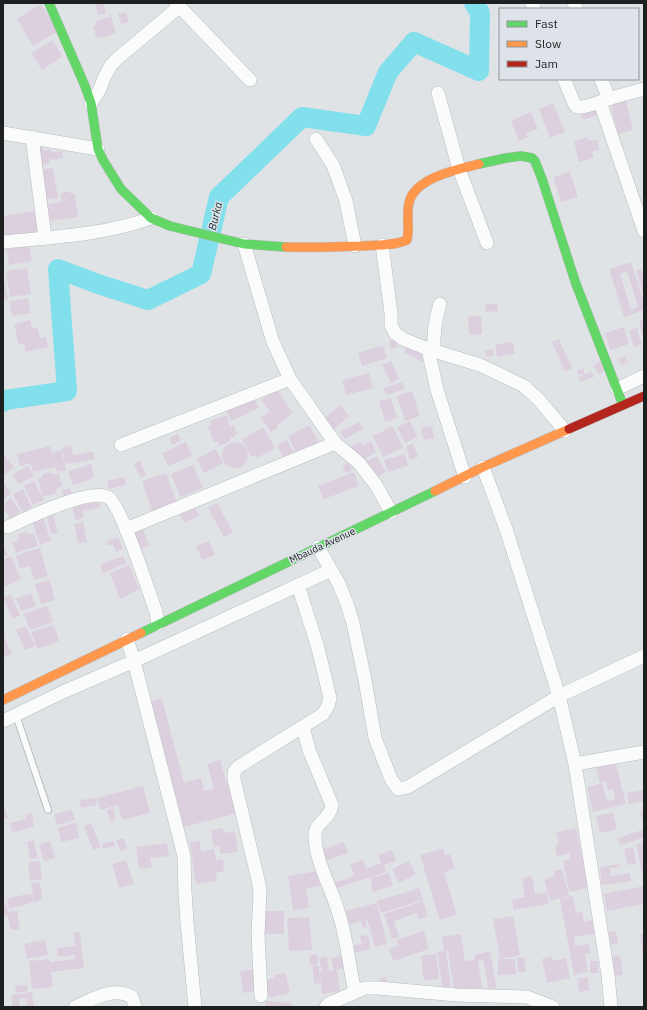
<svg xmlns="http://www.w3.org/2000/svg" width="647" height="1010" viewBox="0 0 647 1010" font-family="'IBM Plex Sans',sans-serif">
<style>
.lines{fill:none;stroke-linecap:round;stroke-linejoin:round}
.river{stroke:#82dfec;stroke-width:20}
.building{fill:#ddd0de;fill-rule:evenodd}
.lane-casing{stroke:#babcbf;stroke-width:8}
.street-casing{stroke:#babcbf;stroke-width:14}
.fast-casing{stroke:#babcbf;stroke-width:10}
.slow-casing{stroke:#babcbf;stroke-width:10}
.jam-casing{stroke:#babcbf;stroke-width:10}
.lane{stroke:#fafbfb;stroke-width:6}
.street{stroke:#fafbfb;stroke-width:13}
.fast{stroke:#63d668;stroke-width:9}
.slow{stroke:#ff974d;stroke-width:9}
.jam{stroke:#b3261e;stroke-width:9}
.labels{text-anchor:middle;stroke-width:3;stroke-linejoin:round;paint-order:stroke}
.street-label{font-size:10px;fill:#1d1f21;stroke:#dde3e9}
.water-label{font-size:11px;font-style:italic;fill:#172e31;stroke:#dde3e9}
</style>
<rect width="100%" height="100%" fill="#e0e3e6"/>
<g class="lines">
<!-- river -->
<polyline class="river" points="3,402 5,400 67,391 58,269 98,284 148,300 201,274 219,197 302,117 366,126 388,72 414,42 479,71 480,13 474,3"/>
</g>
<!-- building -->
<g class="building">
<polygon points="95,3 104,3 106,13 98,15"/>
<polygon points="41,4 58,31 33,46 17,19"/>
<polygon points="126,12 129,22 121,24 118,14"/>
<polygon points="111,16 116,33 101,38 100,36 96,37 93,26 97,25 96,21"/>
<polygon points="52,40 63,56 42,70 31,53"/>
<polygon points="626,101 633,130 618,134 611,105"/>
<polygon points="553,103 565,132 550,138 539,109"/>
<polygon points="597,108 599,114 583,120 581,114"/>
<polygon points="531,112 538,129 526,133 528,137 519,141 511,121"/>
<polygon points="588,137 589,141 597,140 599,150 592,152 594,158 579,162 574,141"/>
<polygon points="43,147 43,151 51,149 51,152 62,151 63,158 49,160 50,164 42,165 39,148"/>
<polygon points="53,168 58,198 45,200 39,170"/>
<polygon points="570,172 578,197 561,202 553,177"/>
<polygon points="70,191 71,194 75,194 78,217 50,221 48,204 62,202 61,193"/>
<polygon points="40,210 43,233 5,239 3,216"/>
<polygon points="28,242 32,261 9,265 6,245"/>
<path d="M631,262L644,302V310L624,317L609,269ZM627,271L638,307L631,310L620,274Z"/>
<polygon points="27,268 31,294 10,297 6,271"/>
<polygon points="641,269 644,279 644,296 636,271"/>
<polygon points="3,275 8,299 3,300"/>
<polygon points="28,298 31,313 12,316 9,301"/>
<polygon points="497,303 498,311 486,312 485,305"/>
<polygon points="481,316 482,334 469,335 468,317"/>
<polygon points="644,319 644,337 643,337 639,321"/>
<polygon points="30,320 32,328 37,327 40,338 46,337 48,347 26,352 24,344 19,345 14,324"/>
<polygon points="624,327 629,344 610,350 605,333"/>
<polygon points="637,328 642,345 634,347 629,330"/>
<polygon points="396,339 398,347 391,349 389,341"/>
<polygon points="559,339 572,368 565,372 552,342"/>
<polygon points="513,342 515,354 497,357 495,345"/>
<polygon points="383,345 387,358 362,366 358,353"/>
<polygon points="408,345 426,355 422,362 404,352"/>
<polygon points="493,349 494,356 486,357 485,350"/>
<polygon points="625,356 628,362 621,365 618,359"/>
<polygon points="391,361 399,379 391,383 382,365"/>
<polygon points="600,361 606,370 599,375 593,366"/>
<polygon points="584,369 584,374 578,375 577,370"/>
<polygon points="592,371 594,377 580,382 578,377"/>
<polygon points="369,373 373,388 346,395 342,380"/>
<polygon points="402,382 405,389 386,395 384,388"/>
<polygon points="276,389 293,413 277,425 278,427 271,432 261,418 270,411 261,400"/>
<polygon points="412,391 420,416 405,421 397,396"/>
<polygon points="254,398 259,408 231,421 226,410"/>
<polygon points="391,398 397,418 385,422 379,401"/>
<polygon points="340,405 349,416 333,430 324,419"/>
<polygon points="227,415 230,427 234,425 237,434 235,435 235,437 230,438 231,441 219,446 218,441 214,443 208,427 211,426 210,421"/>
<polygon points="410,421 417,437 405,443 397,427"/>
<polygon points="360,422 363,429 344,439 340,431"/>
<polygon points="309,425 319,442 297,454 288,436"/>
<polygon points="393,426 403,448 383,457 373,436"/>
<polygon points="432,426 434,438 424,440 421,428"/>
<polygon points="263,427 275,448 257,458 256,455 252,457 242,440"/>
<polygon points="178,434 181,441 172,445 169,438"/>
<polygon points="287,440 295,455 285,461 277,445"/>
<polygon points="361,441 363,445 371,441 376,452 359,462 351,446"/>
<polygon points="186,442 192,456 168,466 162,453"/>
<circle cx="235" cy="455" r="13"/>
<polygon points="413,443 418,457 410,460 406,446"/>
<polygon points="71,445 73,455 93,451 95,459 65,464 62,447"/>
<polygon points="50,446 55,467 33,472 31,463 20,466 17,454"/>
<polygon points="216,449 223,463 204,473 197,459"/>
<polygon points="61,450 66,470 57,472 52,453"/>
<polygon points="3,453 14,467 3,476"/>
<polygon points="405,454 408,466 388,472 384,460"/>
<polygon points="376,456 386,472 374,479 364,463"/>
<polygon points="140,461 146,475 140,478 134,464"/>
<polygon points="348,462 352,470 346,473 342,466"/>
<polygon points="91,464 94,477 92,477 92,479 73,485 68,471"/>
<polygon points="193,465 203,488 180,497 171,474"/>
<polygon points="28,466 34,476 18,484 13,474"/>
<polygon points="51,472 52,474 59,473 62,486 57,488 56,493 42,497 38,478 43,476 42,474"/>
<polygon points="354,472 359,486 324,499 318,486"/>
<polygon points="166,473 177,503 152,511 142,481"/>
<polygon points="124,477 126,485 109,489 107,481"/>
<polygon points="34,481 44,500 33,505 24,486"/>
<polygon points="5,485 11,493 3,500 3,486"/>
<polygon points="70,488 73,497 65,499 62,490"/>
<polygon points="23,489 32,507 22,512 13,494"/>
<polygon points="11,498 20,512 10,519 3,506 6,504 5,502"/>
<polygon points="99,500 100,507 83,511 84,518 75,520 72,505"/>
<polygon points="217,503 233,532 224,537 208,508"/>
<polygon points="195,508 199,516 184,523 180,515"/>
<polygon points="42,514 51,541 40,545 31,518"/>
<polygon points="53,515 58,533 51,534 47,517"/>
<polygon points="83,522 87,542 78,543 74,524"/>
<polygon points="143,528 149,546 137,550 130,533"/>
<polygon points="26,531 29,534 34,533 38,546 16,553 12,542 20,540 18,534"/>
<polygon points="118,537 123,549 116,552 113,544 108,546 106,542"/>
<polygon points="209,541 215,555 202,560 196,546"/>
<polygon points="3,545 8,555 3,557"/>
<polygon points="40,548 48,576 34,580 30,566 20,569 16,555"/>
<polygon points="11,556 21,579 5,587 3,582 3,560"/>
<polygon points="123,556 127,563 103,573 100,565"/>
<polygon points="129,565 139,589 120,599 110,573"/>
<polygon points="50,580 55,600 41,604 35,584"/>
<polygon points="31,593 36,606 21,611 16,598"/>
<polygon points="10,594 20,615 13,619 3,598"/>
<polygon points="47,606 53,622 30,630 24,614"/>
<polygon points="54,625 59,641 37,649 31,632"/>
<polygon points="26,626 35,646 25,650 16,630"/>
<polygon points="4,636 12,654 3,658 3,637"/>
<polygon points="162,698 184,783 201,778 204,791 214,789 207,764 220,760 227,784 231,783 238,813 183,827 150,702"/>
<polygon points="616,764 626,804 593,812 587,787 602,783 607,801 615,799 613,789 608,790 606,781 600,783 596,768"/>
<polygon points="143,786 150,813 122,820 118,805 100,810 97,798"/>
<polygon points="644,790 644,801 629,804 627,793"/>
<polygon points="96,798 97,805 81,808 80,800"/>
<polygon points="3,803 8,818 3,819"/>
<polygon points="113,808 116,820 110,822 107,810"/>
<polygon points="72,810 75,820 57,825 54,814"/>
<polygon points="644,811 644,825 640,812"/>
<polygon points="613,812 617,829 600,833 596,816"/>
<polygon points="32,813 34,827 12,832 10,823 26,819 25,814"/>
<polygon points="76,822 79,838 61,842 58,828"/>
<polygon points="91,823 101,847 93,850 84,826"/>
<polygon points="223,828 224,833 235,831 238,852 221,854 219,846 214,847 211,830"/>
<polygon points="576,828 581,852 585,851 593,887 569,892 563,861 571,859 570,853 557,856 555,845 559,844 556,832"/>
<polygon points="642,830 644,838 620,845 618,838"/>
<polygon points="124,838 127,849 120,851 116,840"/>
<polygon points="34,840 38,858 30,859 27,842"/>
<polygon points="50,841 55,858 44,862 39,845"/>
<polygon points="113,841 115,846 103,849 102,844"/>
<polygon points="200,841 201,851 214,849 216,860 223,859 224,871 216,873 217,881 196,884 190,843"/>
<polygon points="344,842 348,853 324,861 320,850"/>
<polygon points="167,843 169,856 150,858 152,867 139,869 136,847"/>
<polygon points="644,843 644,878 643,878 636,844"/>
<polygon points="633,847 636,864 628,865 624,849"/>
<polygon points="443,848 445,855 450,854 455,869 444,872 457,915 440,920 420,855"/>
<polygon points="392,850 396,861 384,865 386,872 334,889 332,883 354,876 350,864 363,860 366,869 381,863 378,855"/>
<polygon points="126,860 134,884 119,888 112,864"/>
<polygon points="40,861 42,879 30,881 28,862"/>
<polygon points="409,861 416,874 399,883 392,869"/>
<polygon points="620,864 620,867 610,868 611,876 630,873 631,881 602,885 600,867"/>
<polygon points="562,869 569,896 550,901 544,879 555,876 554,871"/>
<polygon points="317,871 320,886 306,888 309,908 293,911 288,876"/>
<polygon points="389,873 393,886 373,892 370,878"/>
<polygon points="532,876 535,894 547,892 549,904 514,910 512,900 525,897 522,878"/>
<polygon points="40,882 42,900 34,902 31,883"/>
<polygon points="644,886 644,904 607,911 604,894"/>
<polygon points="419,888 423,900 381,913 377,901"/>
<polygon points="31,893 34,902 9,909 7,899"/>
<polygon points="573,896 576,913 582,912 584,922 597,919 599,933 574,937 576,946 589,944 590,953 585,954 588,972 574,975 560,899"/>
<polygon points="423,901 428,916 419,919 417,913 394,921 399,937 392,939 384,914"/>
<polygon points="6,903 8,912 17,910 20,929 11,930 8,916 3,917 3,904"/>
<polygon points="377,903 387,944 375,947 367,919 365,919 367,927 363,928 361,921 349,924 346,911"/>
<polygon points="261,911 284,911 284,934 260,934"/>
<polygon points="513,916 520,955 500,959 493,919"/>
<polygon points="309,917 312,950 289,951 287,918"/>
<polygon points="424,931 429,949 393,961 389,949 398,946 396,940"/>
<polygon points="616,931 618,943 611,944 609,932"/>
<polygon points="80,932 84,968 51,972 53,987 32,989 29,961 50,959 50,962 75,959 75,955 58,957 57,948 75,946 74,933"/>
<polygon points="461,934 465,961 475,960 474,955 490,951 497,989 489,991 483,960 478,961 482,988 454,990 448,951 446,951 451,988 443,989 437,952 444,951 442,937"/>
<polygon points="640,934 644,934 644,957 643,957"/>
<polygon points="368,935 371,949 353,953 351,946 362,944 360,936"/>
<polygon points="45,940 48,955 27,959 24,944"/>
<polygon points="346,954 349,967 334,970 331,958"/>
<polygon points="436,954 439,979 424,981 421,956"/>
<polygon points="310,955 318,955 317,965 310,965"/>
<polygon points="620,955 623,975 615,976 613,956"/>
<polygon points="327,957 329,971 337,970 340,991 322,994 320,976 320,983 314,984 313,966 319,966 319,972 322,972 319,958"/>
<polygon points="524,957 526,972 518,972 517,958"/>
<polygon points="552,957 553,961 566,958 570,978 547,983 542,959"/>
<polygon points="498,959 515,959 516,974 498,975"/>
<rect x="590" y="961" width="8" height="12"/>
<polygon points="254,969 257,991 243,993 240,971"/>
<polygon points="286,973 290,993 269,998 265,980 275,978 274,975"/>
<polygon points="385,976 388,983 383,986 379,979"/>
<polygon points="588,977 589,990 579,992 578,978"/>
<polygon points="27,985 28,991 16,993 15,986"/>
<polygon points="32,992 34,1007 27,1007 26,998 19,999 20,1007 13,1007 11,995"/>
<polygon points="266,1001 292,1003 292,1007 266,1007"/>
</g>
<g class="lines">
<defs>
<polyline id="lane" points="16,715 48,810"/>
<g id="street">
<polyline points="176,3 250,80"/>
<polyline points="532,3 534,9"/>
<polyline points="574,3 576,9"/>
<path d="M564,79L574,103L577,107C589,108 600,101 611,98C622,95 633,92 644,89"/>
<polyline points="601,79 609,99"/>
<polyline points="438,93 459,169 487,243"/>
<polyline points="600,102 644,231"/>
<polyline points="91,103 100,89 104,78 111,65 118,58 179,7"/>
<polyline points="3,133 98,149"/>
<polyline points="32,137 45,238"/>
<polyline points="316,139 333,165 346,201 355,246"/>
<path d="M3,242C53,237 104,235 151,218"/>
<polyline points="244,244 273,342 290,379 335,443 359,463 376,485 391,512"/>
<polyline points="382,245 391,313 391,325 395,333 403,339 428,349 480,365 524,386 539,400 565,431"/>
<polyline points="428,349 437,390 465,477"/>
<path d="M434,351C433,333 435,320 440,304"/>
<polyline points="617,389 644,376"/>
<polyline points="121,445 290,379"/>
<polyline points="483,467 506,529 559,696 575,764 608,975 611,1007"/>
<path d="M8,527C27,518 89,488 108,497C121,504 149,593 156,612L158,624"/>
<polyline points="126,529 335,443"/>
<polyline points="318,547 339,584 347,604 353,623 365,680 375,738 391,779 398,789 408,787 559,696 644,656"/>
<polyline points="127,639 134,661 184,856 185,892 187,922 195,1007"/>
<polyline points="3,721 63,692 134,661 331,570"/>
<path d="M303,727L309,750L332,805C330,820 315,821 315,836C315,861 332,889 339,914C347,939 349,966 355,992"/>
<polyline points="575,764 644,752"/>
<polyline points="261,996 258,935 260,891 258,880 234,779 234,772 238,767 323,714 328,706 330,698 318,648 298,585"/>
<path d="M75,1007C93,999 113,986 132,997L135,1007"/>
<polyline points="326,1007 328,1004 365,988 378,988 457,995 527,997 553,1007"/>
</g>
<g id="fast">
<polyline points="49,3 85,86 91,103 98,149 103,160 121,189 151,218 170,226 244,244 286,247"/>
<polyline points="479,164 506,158 521,156 532,158 535,161 542,179 576,284 623,405"/>
<polyline points="141,633 435,491"/>
</g>
<g id="slow">
<path d="M286,247C311,248 336,247 361,246C376,245 393,246 407,240C410,228 406,215 409,203C414,178 458,169 479,164"/>
<polyline points="435,491 483,467 569,429"/>
<polyline points="3,700 141,633"/>
</g>
<polyline id="jam" points="569,429 644,396"/>
</defs>
<!-- lane casing -->
<use href="#lane" class="lane-casing"/>
<!-- street casing -->
<use href="#street" class="street-casing"/>
<!-- fast casing -->
<use href="#fast" class="fast-casing"/>
<!-- slow casing -->
<use href="#slow" class="slow-casing"/>
<!-- jam casing -->
<use href="#jam" class="jam-casing"/>
<!-- lane -->
<use href="#lane" class="lane"/>
<!-- street -->
<use href="#street" class="street"/>
<!-- fast -->
<use href="#fast" class="fast"/>
<!-- slow -->
<use href="#slow" class="slow"/>
<!-- jam -->
<use href="#jam" class="jam"/>
</g>
<g class="labels">
<!-- street labels -->
<g class="street-label">
<text transform="translate(322 545) rotate(-25)" y="4">Mbauda Avenue</text>
</g>
<!-- water labels -->
<g class="water-label">
<text transform="translate(215 216) rotate(-76)" y="4">Burka</text>
</g>
</g>
<!-- border -->
<rect width="647" height="1010" fill="none" stroke="#1d1f21" stroke-width="8"/>
<!-- legend -->
<rect x="499" y="8" width="140" height="72" fill="#dde3e9" stroke="#909599"/>
<rect x="507" y="21" width="20" height="6" fill="#63d668" stroke="#909599"/>
<text x="535" y="28" font-size="12" fill="#1d1f21">Fast</text>
<rect x="507" y="41" width="20" height="6" fill="#ff974d" stroke="#909599"/>
<text x="535" y="48" font-size="12" fill="#1d1f21">Slow</text>
<rect x="507" y="61" width="20" height="6" fill="#b3261e" stroke="#909599"/>
<text x="535" y="68" font-size="12" fill="#1d1f21">Jam</text>
</svg>
